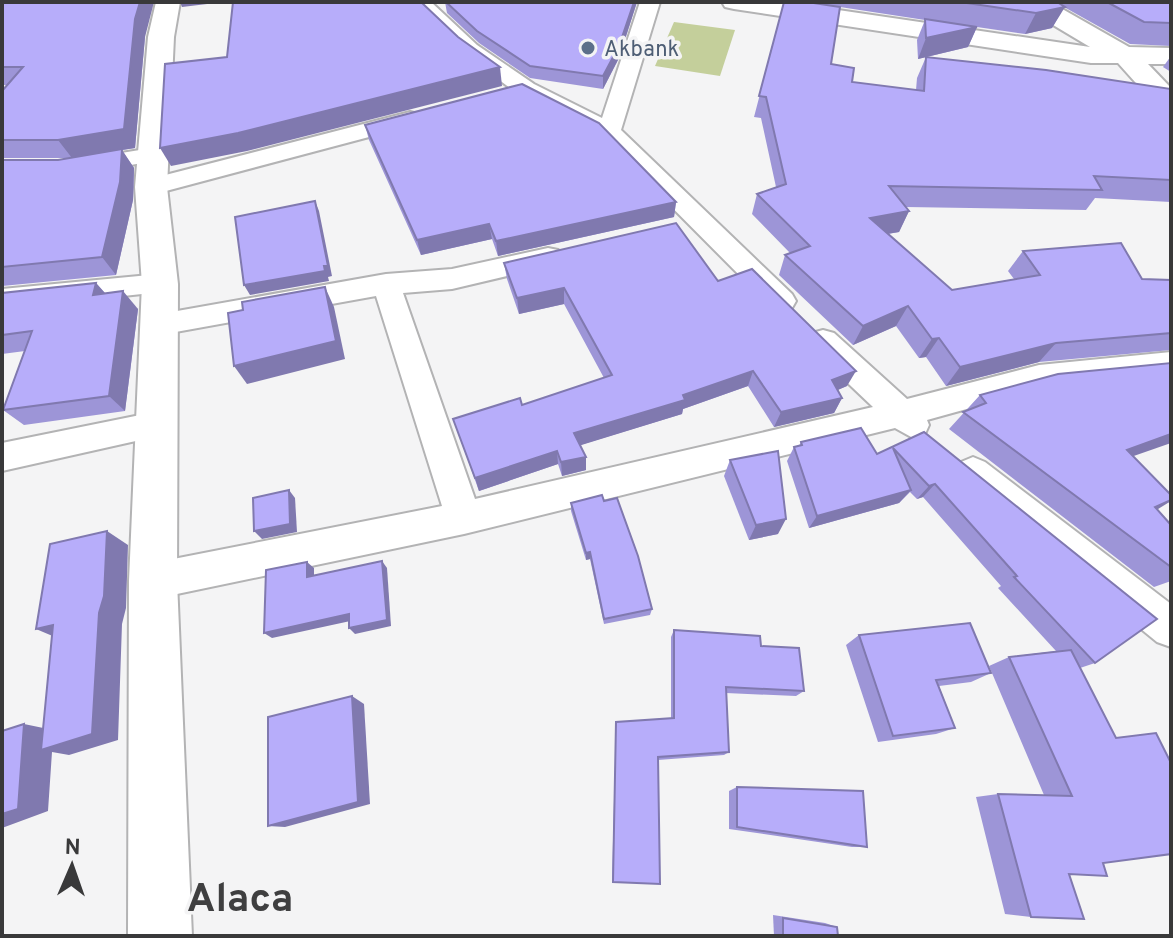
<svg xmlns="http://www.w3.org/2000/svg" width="1173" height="938" viewBox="0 0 1173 938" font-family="Overpass,sans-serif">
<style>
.green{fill:#c4cf9b}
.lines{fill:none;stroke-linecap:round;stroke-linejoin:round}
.street-casing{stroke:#b3b3b4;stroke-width:4}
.secondary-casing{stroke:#b3b3b4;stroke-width:4}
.street{fill:#fff;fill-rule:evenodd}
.secondary{fill:#fff;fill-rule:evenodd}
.wall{fill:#9d95d7}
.shaded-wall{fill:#8079af}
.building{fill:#b7adfa;stroke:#8079af;stroke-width:2}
.service-dot{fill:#5c6f8a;stroke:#f4f4f5;stroke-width:3}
.labels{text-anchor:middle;stroke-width:7;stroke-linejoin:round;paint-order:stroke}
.far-service-label{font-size:22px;fill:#4e5e75;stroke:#f4f4f5;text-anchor:start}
.near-district-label{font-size:40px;font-weight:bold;fill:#3f3f40;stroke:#f4f4f5}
</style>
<rect width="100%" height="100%" fill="#f4f4f5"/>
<!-- green -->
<polygon class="green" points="674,22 735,30 720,76 655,66"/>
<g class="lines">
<defs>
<g id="street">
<polygon points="410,2 431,2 477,45 534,84 602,118 640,2 660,2 621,130 792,294 796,301 792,308 782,311 772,308 601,136 518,94 463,53"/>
<polygon points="410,112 418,114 421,119 418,124 151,195 142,193 139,187 142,181"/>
<polygon points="152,148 160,150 164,155 160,160 72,175 2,175 2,161 72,161"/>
<polygon points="548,248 558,250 562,257 558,264 452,289 403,293 475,499 873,407 812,349 808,341 812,333 823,330 834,333 907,399 1039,365 1171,352 1171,376 1039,389 927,420 929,425 925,434 913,438 895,428 464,534 153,599 140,594 134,581 140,568 153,563 442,506 376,296 159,335 149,332 144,324 149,316 386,274 452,269"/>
<polygon points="160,274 170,277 174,284 170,291 2,309 2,289"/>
<polygon points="155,412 167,416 171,425 167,434 2,471 2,443"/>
<polygon points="973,457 985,462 1171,604 1171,647 1157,642 961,482 956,472 961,462"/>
</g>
<g id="secondary">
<polygon points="156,2 180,2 174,37 167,187 178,284 177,581 192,936 128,936 129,581 142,284 135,187 148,37"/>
<polygon points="722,2 784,2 1090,47 1023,7 1020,2 1050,2 1129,47 1171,48 1171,64 1148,64 1171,88 1171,114 1161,111 1118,63 1091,63 734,9 725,7"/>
</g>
</defs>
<!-- street casing -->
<use href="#street" class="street-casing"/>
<!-- secondary casing -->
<use href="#secondary" class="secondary-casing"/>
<!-- street -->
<use href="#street" class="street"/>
<!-- secondary -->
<use href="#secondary" class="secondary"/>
</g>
<!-- wall -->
<g class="wall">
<polygon points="2,2 145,37 135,148 122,150 134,168 133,200 116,275 2,286 2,160 58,160 68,158 2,158 2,91 7,85 2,85"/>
<polygon points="445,2 637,2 619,58 603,89 530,78 479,43 447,13"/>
<polygon points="784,2 1171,2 1171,46 1130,44 1064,7 1052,28 1025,34 977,27 968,47 918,59 917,40 925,20 840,7 831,64 852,82 916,90 917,78 926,57 1171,89 1171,202 1095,198 1086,210 906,207 909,211 899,232 888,234 952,290 1014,279 1008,271 1023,251 1142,279 1171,280 1171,350 1039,362 946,386 926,357 919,358 896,326 853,345 779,275 785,255 790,253 752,214 757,194 776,187 761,118 754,117"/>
<polygon points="1171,56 1171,72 1163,67"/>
<polygon points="365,125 676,202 674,217 498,256 492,239 421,255 369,140"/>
<polygon points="504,263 718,281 847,386 837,390 842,398 834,413 774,427 748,386 683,409 682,414 580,445 586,457 586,470 562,476 558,464 479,491 453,419 522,405 604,378 564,304 519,314 507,279"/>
<polygon points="96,283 105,293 138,309 125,411 24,425 3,410 25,351 2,354 2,293"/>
<polygon points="980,395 1133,456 1157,509 1171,525 1171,581 1154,587 949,429"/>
<polygon points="924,432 1095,663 1080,668 1103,863 1069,874 1031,917 1005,914 976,797 998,794 1044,795 989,666 1009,657 1056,651 998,588 1001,586 923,497 917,499 910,492 899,503 809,528 787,461 794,447 799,446 801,442 877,454"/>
<polygon points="730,460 778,534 749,540 724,476"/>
<polygon points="571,503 652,609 650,615 604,624 590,559 586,560 571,511"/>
<polygon points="674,630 761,646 804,691 796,696 726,693 729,752 724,755 658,760 613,882 612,881 616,722 671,718 671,637"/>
<polygon points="859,635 991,673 971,682 939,686 955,728 936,734 878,742 846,645"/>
<polygon points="737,787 867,847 852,847 729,829 729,791"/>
<polygon points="773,915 825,923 837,927 838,936 774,936"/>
</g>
<!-- shaded-wall -->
<g class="shaded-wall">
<polygon points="140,2 154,2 145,37 135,148 122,150 134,168 133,200 116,275 102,257 72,158 58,140 135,19"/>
<polygon points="180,2 224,2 182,7"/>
<polygon points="634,2 637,2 619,58 603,89 603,76"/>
<polygon points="1065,7 1052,28 1025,34 1036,13"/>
<polygon points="977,27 968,47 918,59 926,38"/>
<polygon points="500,67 502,86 247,151 171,166 160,148"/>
<polygon points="315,201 319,211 332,276 328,277 329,281 250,295 244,285"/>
<polygon points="676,202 674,217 498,256 496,241"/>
<polygon points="909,211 899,232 861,238 870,218"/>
<polygon points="489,224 492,239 421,255 417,240"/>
<polygon points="96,283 111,300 93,295"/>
<polygon points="325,287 334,307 345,359 247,384 234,366"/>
<polygon points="564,288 564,304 519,314 517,298"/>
<polygon points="123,291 138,309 125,411 109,396"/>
<polygon points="908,306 896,326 853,345 863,326"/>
<polygon points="939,338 926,357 919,358 932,339"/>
<polygon points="1056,343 1039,362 946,386 960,367"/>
<polygon points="753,371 748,386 683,409 682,414 575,447 574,433"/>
<polygon points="856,371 847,386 824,396 832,380"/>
<polygon points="842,398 834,413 774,427 781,412"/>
<polygon points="1171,434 1171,443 1105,466 1127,450"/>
<polygon points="557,451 558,464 479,491 475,478"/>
<polygon points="586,457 586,470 562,476 561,462"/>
<polygon points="935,484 923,497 917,499 929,486"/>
<polygon points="289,490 295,498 297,532 262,539 254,531"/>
<polygon points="911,490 899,503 809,528 817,516"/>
<polygon points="1171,500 1171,501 1150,514 1155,507"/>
<polygon points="786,519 778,534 749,540 756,525"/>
<polygon points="107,531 128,545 126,608 122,624 118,740 69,755 52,752 48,811 2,828 2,814 24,724 53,730 99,613"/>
<polygon points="590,552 590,559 586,560 586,553"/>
<polygon points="382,561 387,568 391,626 355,634 349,628"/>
<polygon points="307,562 314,568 314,583 307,577"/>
<polygon points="349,614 355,620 272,638 264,633"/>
<polygon points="53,625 62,640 36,629"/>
<polygon points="352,696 364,704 370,804 285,827 268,826"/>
</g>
<!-- building -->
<g class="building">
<polygon points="2,2 140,2 135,19 124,129 58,140 2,140 2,91 23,67 2,67"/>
<polygon points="233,2 421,2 458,37 500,67 238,133 160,148 165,64 227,57"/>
<polygon points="446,2 634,2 619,46 603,76 530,66 477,31"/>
<polygon points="784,2 807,2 840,7 831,64 854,68 852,82 924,91 926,57 1046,70 1171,89 1171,180 1094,176 1102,190 889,186 909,211 870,218 952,290 1040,275 1023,251 1121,243 1142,279 1171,280 1171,333 1056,343 960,367 939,338 932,339 908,306 863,326 785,255 810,246 757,194 786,184 766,97 759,96"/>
<polygon points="960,2 1057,2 1065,7 1036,13"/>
<polygon points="1107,2 1171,2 1171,23 1144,22"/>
<polygon points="925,19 977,27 926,38"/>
<polygon points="522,84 599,123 676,202 496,241 489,224 417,240 365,125"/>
<polygon points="122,149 120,182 102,257 2,267 2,160 58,160"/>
<polygon points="315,201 328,266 324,266 325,271 244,285 235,217"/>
<polygon points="676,223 718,281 752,269 856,371 832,380 842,398 781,412 753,371 683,395 685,400 574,433 586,457 561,462 557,451 475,478 453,419 520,398 522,405 612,375 564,288 517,298 504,263"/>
<polygon points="96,283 93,295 123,291 109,396 3,410 32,331 2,335 2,293"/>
<polygon points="325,287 336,341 234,366 228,313 243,310 242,302"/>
<polygon points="1171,363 1171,434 1127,450 1171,495 1171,500 1155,507 1171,525 1171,567 963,412 986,403 980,395 1058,374"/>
<polygon points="861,428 877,454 924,432 1157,619 1095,663 1014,577 1017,576 935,484 929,486 893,448 911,490 817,516 794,447 802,445 801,442"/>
<polygon points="778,451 786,519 756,525 730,460"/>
<polygon points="289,490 290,524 254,531 253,498"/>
<polygon points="602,495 604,501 617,498 638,556 652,609 604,619 590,552 586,553 571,503"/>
<polygon points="107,531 104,596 99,613 92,734 41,750 53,625 36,629 50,544"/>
<polygon points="382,561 387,620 349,628 349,614 264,633 266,570 307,562 307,577"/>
<polygon points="970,623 991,673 936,680 955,728 893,736 859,635"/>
<polygon points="674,630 760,636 761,646 799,648 804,691 726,687 729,752 658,757 660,884 613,882 616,722 674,718"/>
<polygon points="1071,650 1116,738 1156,733 1171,763 1171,854 1103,863 1107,876 1069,874 1084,919 1031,917 998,794 1072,796 1009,657"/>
<polygon points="352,696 358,802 268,826 268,717"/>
<polygon points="24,724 18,809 2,814 2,731"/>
<polygon points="737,787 863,791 867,847 737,827"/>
<polygon points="783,918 837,927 838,936 783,936"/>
</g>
<!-- markers -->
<circle class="service-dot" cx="588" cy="48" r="8"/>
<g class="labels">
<!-- far-service labels -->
<g class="far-service-label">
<text x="604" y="56">Akbank</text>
</g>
<!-- near-district labels -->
<g class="near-district-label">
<text x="240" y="911">Alaca</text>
</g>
</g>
<!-- border -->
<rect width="1173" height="938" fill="none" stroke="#39393a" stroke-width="8"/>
<!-- north arrow -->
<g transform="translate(72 866) rotate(2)" stroke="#f4f4f5" stroke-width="6" paint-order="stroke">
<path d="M0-6L14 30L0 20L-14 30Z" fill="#39393a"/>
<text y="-12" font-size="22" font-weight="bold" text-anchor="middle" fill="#39393a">N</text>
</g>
</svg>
